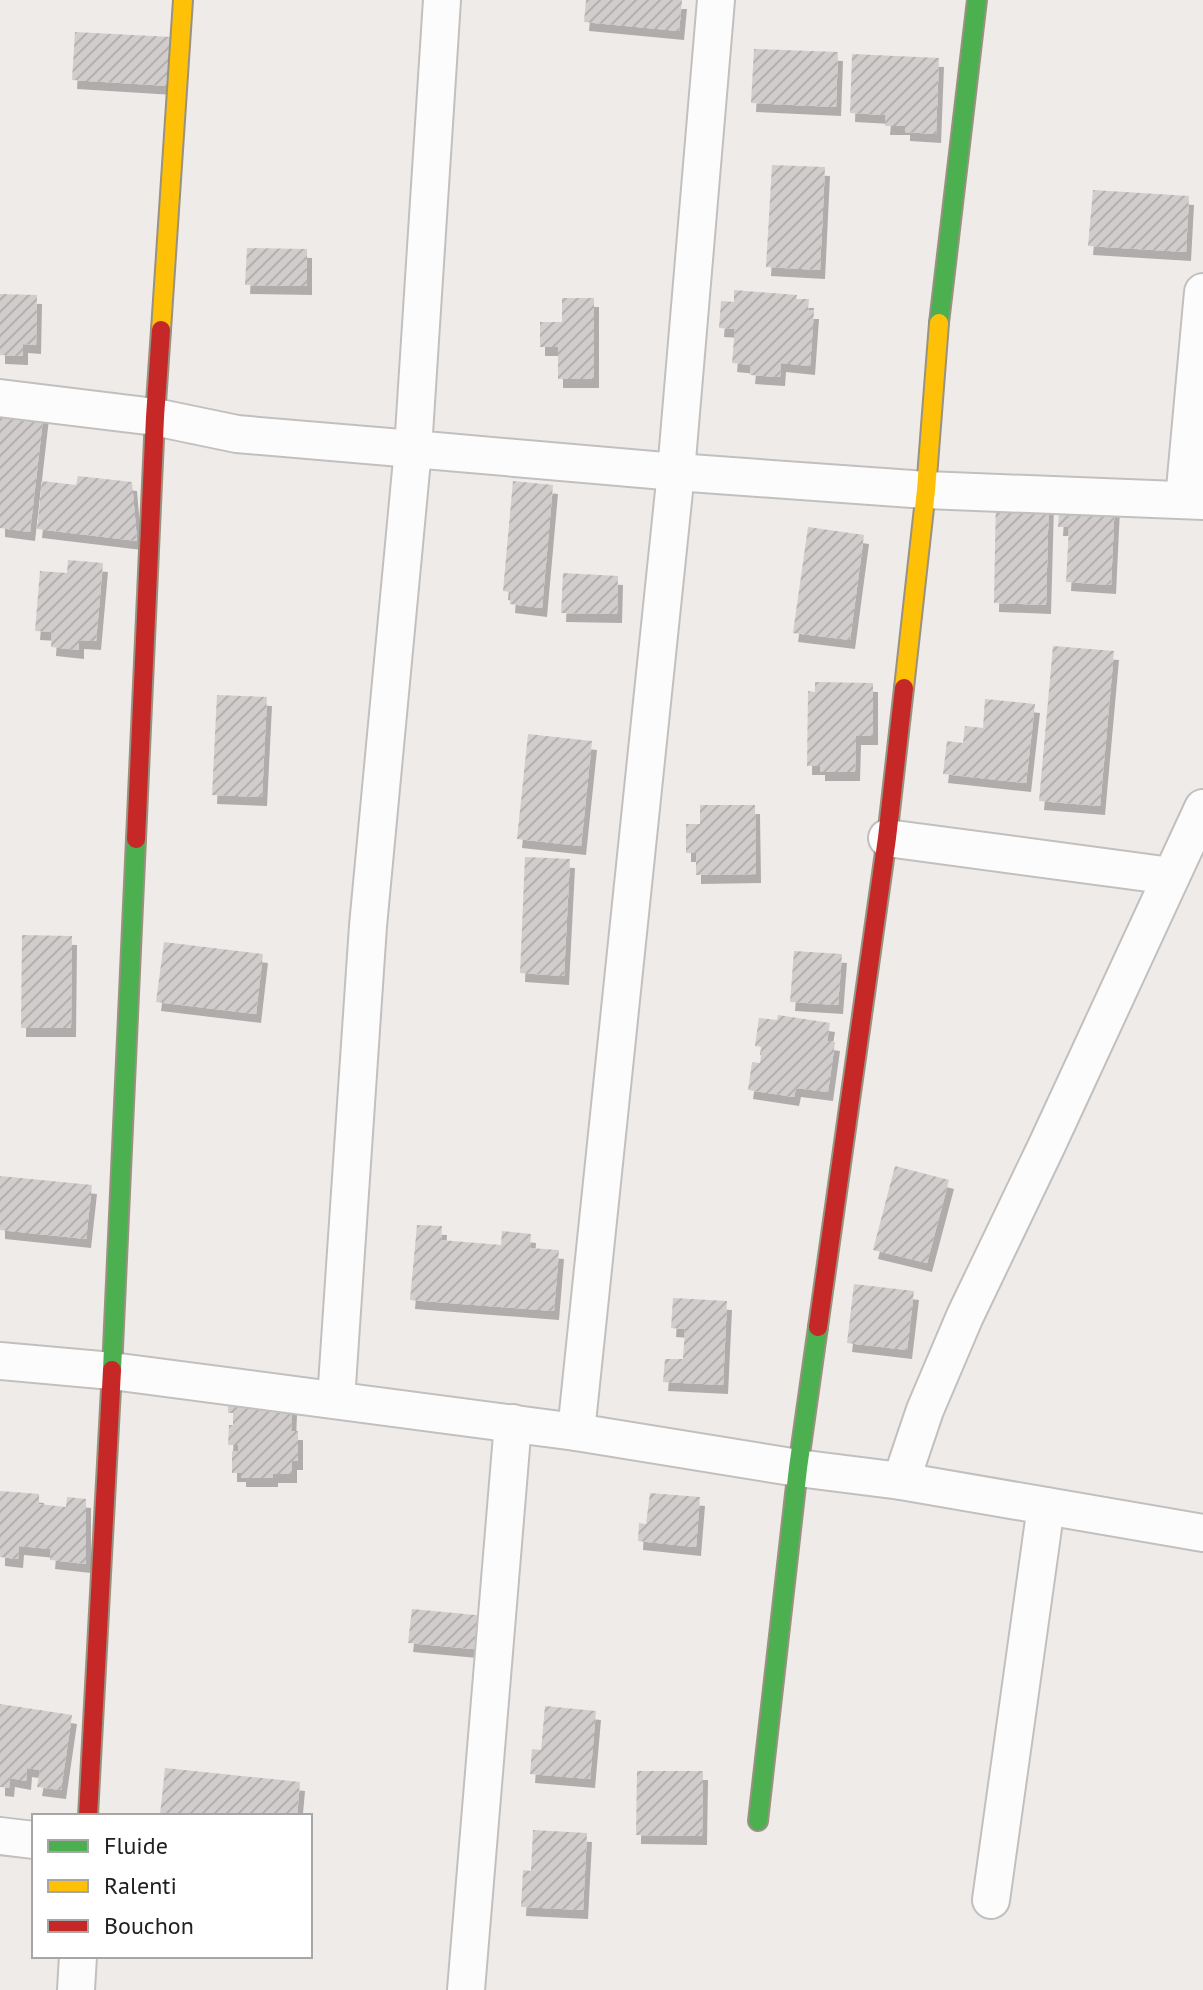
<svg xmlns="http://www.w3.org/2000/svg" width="1203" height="1990" viewBox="0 0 1203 1990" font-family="'PT Sans',sans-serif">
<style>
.building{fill:url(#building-hatch);filter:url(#shadow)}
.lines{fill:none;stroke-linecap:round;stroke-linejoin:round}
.street-casing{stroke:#c2c0bf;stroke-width:40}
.fast-casing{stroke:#9a9280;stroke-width:22}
.slow-casing{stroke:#9a9280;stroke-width:22}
.jam-casing{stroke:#9a9280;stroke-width:22}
.street{stroke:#fdfcfc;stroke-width:36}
.fast{stroke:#4caf50;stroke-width:18}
.slow{stroke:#ffc107;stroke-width:18}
.jam{stroke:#c62828;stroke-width:18}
</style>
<defs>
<pattern id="building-hatch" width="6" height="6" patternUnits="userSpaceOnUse" patternTransform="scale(2)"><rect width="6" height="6" fill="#d1cdcc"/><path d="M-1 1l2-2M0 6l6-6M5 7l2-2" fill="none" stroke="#b3b0af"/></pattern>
<filter id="shadow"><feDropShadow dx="5" dy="9" stdDeviation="0" flood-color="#0004"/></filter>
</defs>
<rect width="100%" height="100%" fill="#efebe9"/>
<!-- building -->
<g class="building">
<polygon points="586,0 682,0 679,31 584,22"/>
<polygon points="75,32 172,37 169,86 72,80"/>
<polygon points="754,49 838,52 836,107 751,103"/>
<polygon points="852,54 939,58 936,134 905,132 905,126 885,126 886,115 850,113"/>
<polygon points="772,165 825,167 820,270 766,267"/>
<polygon points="1093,190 1189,196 1186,252 1088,246"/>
<polygon points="247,248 307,249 307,286 245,285"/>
<polygon points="734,290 797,295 796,299 809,299 808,310 814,310 810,366 781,363 780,377 750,375 751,365 732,363 735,329 719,328 721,301 734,302"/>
<polygon points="0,294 37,295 36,345 23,344 23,356 0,355"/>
<polygon points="562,298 594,298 594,379 558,379 558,347 540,347 540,322 562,322"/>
<polygon points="0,405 44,410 30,532 0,528"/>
<polygon points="78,476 132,482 137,541 37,529 42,481 76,485"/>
<polygon points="513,481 553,485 542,608 510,604 511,592 503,591"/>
<polygon points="996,495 1049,496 1046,605 994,603"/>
<polygon points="1060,497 1115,500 1111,585 1066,582 1069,527 1058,527"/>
<polygon points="808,527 864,535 850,640 793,633"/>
<polygon points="68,560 103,563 96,641 79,640 79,650 51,647 52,632 35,631 40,571 67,573"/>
<polygon points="563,573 618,576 617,614 561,613"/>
<polygon points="1053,646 1114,651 1100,806 1039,801"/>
<polygon points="815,682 873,683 873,736 856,736 855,772 820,772 820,766 807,766 808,691 815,692"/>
<polygon points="217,695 267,697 262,797 212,795"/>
<polygon points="985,699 1035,704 1026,783 943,774 947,741 963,743 965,726 983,728"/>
<polygon points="528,734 592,741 581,846 517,839"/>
<polygon points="700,805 755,805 756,874 696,875 696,853 686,853 686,824 700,824"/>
<polygon points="525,857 570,859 564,976 520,973"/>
<polygon points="22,935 72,936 71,1028 21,1028"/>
<polygon points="164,942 263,954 256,1014 156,1002"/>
<polygon points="794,951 842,954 838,1005 790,1002"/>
<polygon points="778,1015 830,1023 827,1041 835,1042 828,1092 796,1088 794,1097 748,1090 752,1062 760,1063 762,1047 755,1046 759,1018 777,1020"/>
<polygon points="895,1166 949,1180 927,1263 873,1250"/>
<polygon points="0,1176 92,1185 86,1239 0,1230"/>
<polygon points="417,1225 442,1226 441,1240 501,1245 502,1231 531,1234 530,1248 559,1250 554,1311 410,1300"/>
<polygon points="854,1284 914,1291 907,1350 847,1343"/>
<polygon points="673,1298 727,1301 723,1385 663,1382 665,1359 683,1359 685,1329 671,1328"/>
<polygon points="228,1395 292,1406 291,1431 298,1431 298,1461 292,1461 292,1474 273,1474 273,1478 241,1478 241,1473 232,1473 232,1451 238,1451 238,1445 228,1445 229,1425 233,1425 233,1413 228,1413"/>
<polygon points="0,1491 39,1494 39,1504 66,1507 67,1497 86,1499 86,1564 50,1560 51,1549 19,1546 18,1559 0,1557"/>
<polygon points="650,1493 700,1497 696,1547 638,1541 639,1523 646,1524"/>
<polygon points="412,1609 486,1616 483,1650 408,1643"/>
<polygon points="0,1704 72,1715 61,1790 37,1787 40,1770 27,1768 26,1781 10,1778 9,1788 0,1787"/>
<polygon points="545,1706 596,1711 590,1779 530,1774 532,1749 541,1750"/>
<polygon points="165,1768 300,1782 297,1816 160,1815"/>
<polygon points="637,1771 703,1771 702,1836 636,1835"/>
<polygon points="533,1830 587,1833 583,1910 521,1907 523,1870 531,1871"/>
</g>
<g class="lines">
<defs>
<g id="street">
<polyline points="0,398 155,417 237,434 413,449 442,0"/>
<polyline points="1184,500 1203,292"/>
<polyline points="887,838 1171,876"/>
<polyline points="0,1361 112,1371 576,1432 798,1468 901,1481 1203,1533"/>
<polyline points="336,1400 368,926 413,449 676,472 926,490 1203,501"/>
<polyline points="576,1432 676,472 716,0"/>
<polyline points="901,1481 925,1410 965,1316 1047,1145 1203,808"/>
<polyline points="0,1836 34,1840"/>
<polyline points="991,1900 1046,1506"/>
<polyline points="76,1990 78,1956"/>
<polyline points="466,1990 513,1423"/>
</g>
<g id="fast">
<polyline points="939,323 977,0"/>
<polyline points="112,1370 136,839"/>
<polyline points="758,1821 798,1468 818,1327"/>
</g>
<g id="slow">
<polyline points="161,330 183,0"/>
<polyline points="904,688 926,490 939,323"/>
</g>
<g id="jam">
<polyline points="136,839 155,417 161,330"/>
<polyline points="818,1327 887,838 904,688"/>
<polyline points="88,1816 112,1370"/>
</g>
</defs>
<!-- street casing -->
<use href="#street" class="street-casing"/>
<!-- fast casing -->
<use href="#fast" class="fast-casing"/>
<!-- slow casing -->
<use href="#slow" class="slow-casing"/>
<!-- jam casing -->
<use href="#jam" class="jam-casing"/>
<!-- street -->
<use href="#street" class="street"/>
<!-- fast -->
<use href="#fast" class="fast"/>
<!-- slow -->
<use href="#slow" class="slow"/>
<!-- jam -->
<use href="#jam" class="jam"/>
</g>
<!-- legend -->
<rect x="32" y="1814" width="280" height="144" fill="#ffffff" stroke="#a6a6a6" stroke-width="2"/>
<rect x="48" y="1840" width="40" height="12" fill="#4caf50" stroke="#a6a6a6" stroke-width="2"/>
<text x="104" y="1854" font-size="24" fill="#202020">Fluide</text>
<rect x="48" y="1880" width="40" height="12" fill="#ffc107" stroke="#a6a6a6" stroke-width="2"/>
<text x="104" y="1894" font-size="24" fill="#202020">Ralenti</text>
<rect x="48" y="1920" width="40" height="12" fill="#c62828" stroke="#a6a6a6" stroke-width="2"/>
<text x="104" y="1934" font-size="24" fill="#202020">Bouchon</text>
</svg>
